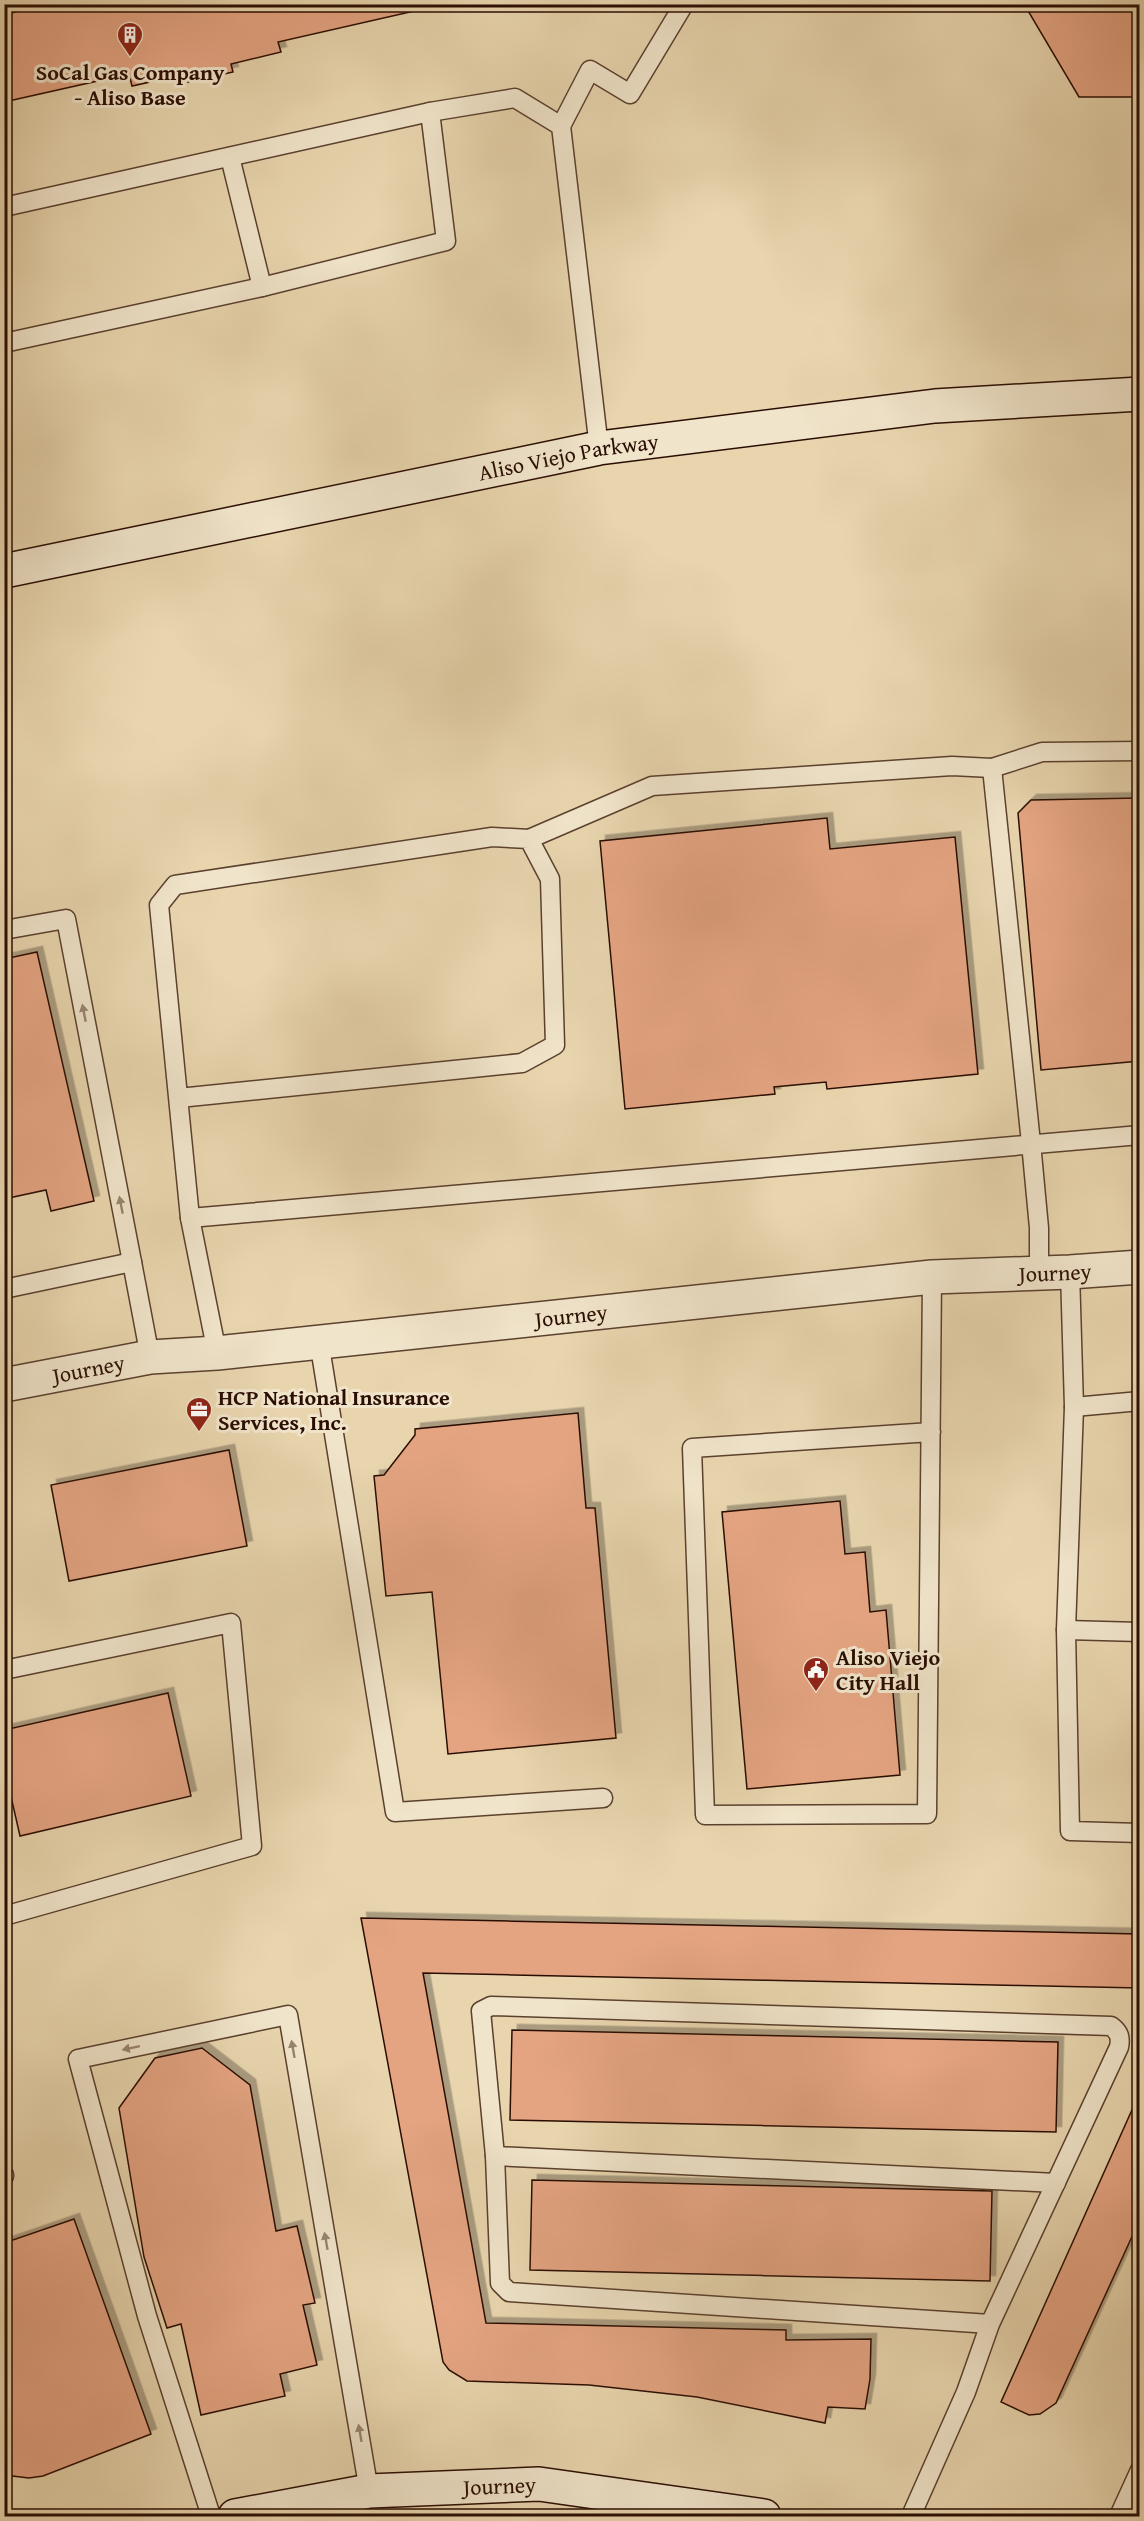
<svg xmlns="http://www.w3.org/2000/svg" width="1144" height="2521" viewBox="0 0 1144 2521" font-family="'Gentium Book Plus',serif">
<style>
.building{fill:#e4a482;stroke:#2b0e03;stroke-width:1.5;filter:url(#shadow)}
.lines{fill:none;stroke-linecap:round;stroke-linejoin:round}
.lane-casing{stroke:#5a402e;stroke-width:21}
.street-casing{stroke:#5a402e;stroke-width:36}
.secondary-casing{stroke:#2b0e03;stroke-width:36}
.lane{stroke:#f0e4ca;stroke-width:18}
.street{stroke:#f0e4ca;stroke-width:33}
.secondary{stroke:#f0e4ca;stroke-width:33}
.oneway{fill:#978470}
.labels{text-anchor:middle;stroke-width:6;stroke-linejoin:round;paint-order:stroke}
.poi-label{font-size:22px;font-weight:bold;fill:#2b0e03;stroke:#f0e4ca;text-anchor:start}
.street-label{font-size:22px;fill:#2b0e03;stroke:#f0e4ca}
</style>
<defs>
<filter id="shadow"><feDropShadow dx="5.5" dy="-5.5" stdDeviation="0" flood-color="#0004"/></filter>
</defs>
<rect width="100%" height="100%" fill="#e8d5ae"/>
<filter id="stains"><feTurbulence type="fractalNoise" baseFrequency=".00333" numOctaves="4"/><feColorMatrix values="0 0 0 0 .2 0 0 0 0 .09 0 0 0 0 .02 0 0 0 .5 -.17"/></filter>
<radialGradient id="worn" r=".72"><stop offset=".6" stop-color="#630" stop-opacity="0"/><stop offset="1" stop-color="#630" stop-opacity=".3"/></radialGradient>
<!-- building -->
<g class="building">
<polygon points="45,4 445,4 278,42 281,52 231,64 233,72 188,82 186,74 132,86 129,74 4,102 4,15"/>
<polygon points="1024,4 1140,4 1140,97 1079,97"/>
<polygon points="1140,798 1140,1061 1041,1070 1018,813 1031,800"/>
<polygon points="827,818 830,849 955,837 978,1074 827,1089 826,1082 774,1087 775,1094 625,1109 600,841"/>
<polygon points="37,952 94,1201 51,1211 46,1190 4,1199 4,959"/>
<polygon points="578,1413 586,1508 595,1508 616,1738 448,1754 432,1592 386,1596 374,1476 384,1475 415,1435 415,1429"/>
<polygon points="229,1450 247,1546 69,1581 51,1485"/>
<polygon points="840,1501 845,1554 865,1552 870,1612 886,1610 900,1775 747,1789 722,1512"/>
<polygon points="168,1693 191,1796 20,1836 4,1766 4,1730"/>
<polygon points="361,1918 1140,1934 1140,1988 423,1973 486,2323 786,2330 786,2340 871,2339 870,2379 865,2409 828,2407 825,2423 697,2397 589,2385 467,2381 449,2370 443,2362"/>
<polygon points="512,2030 1058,2042 1056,2132 510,2120"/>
<polygon points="202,2048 250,2085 276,2231 297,2226 315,2303 303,2305 317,2365 280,2374 285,2396 201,2415 181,2324 167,2328 144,2257 119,2108 155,2058"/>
<polygon points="1140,2092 1140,2219 1056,2403 1040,2414 1029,2415 1001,2402"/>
<polygon points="532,2180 992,2191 990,2281 530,2270"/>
<polygon points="74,2219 151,2434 43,2476 29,2478 4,2475 4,2243"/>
</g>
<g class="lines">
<defs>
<g id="lane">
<polyline points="561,126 590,70 630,94 684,4"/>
<polyline points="230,157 262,287"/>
<polyline points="4,207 430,112 515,98 561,126 599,448"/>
<polyline points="4,343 262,287 446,241 430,112"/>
<polyline points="529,839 652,786 952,766 992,768"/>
<polyline points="4,930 66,919 132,1262"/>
<polyline points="179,1098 522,1063 555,1045 550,879 529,839 492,837 175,885 159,905 190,1218 217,1353"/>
<polyline points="190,1218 1140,1135"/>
<polyline points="1070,1272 1074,1407 1066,1630 1070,1831 1140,1833"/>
<polyline points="1039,1273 1039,1228 1031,1143 992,768 1042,752 1140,751"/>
<polyline points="4,1289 132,1262 150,1357"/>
<polyline points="319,1341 395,1812 603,1798"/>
<polyline points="1074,1407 1140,1401"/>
<polyline points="931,1432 692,1448 705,1815 927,1814 932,1277"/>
<polyline points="1066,1630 1140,1632"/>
<polyline points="4,1670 231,1623 252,1846 4,1916"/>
<polyline points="495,2156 1056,2183"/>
<polyline points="4,2175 4,2176"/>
<polyline points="211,2516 147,2316 78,2059 288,2015 369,2491"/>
<path d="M911,2516L966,2392L990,2324L1119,2047C1121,2037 1119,2032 1111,2026L491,2006L481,2011L495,2156L500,2283L509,2292L990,2324"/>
<polyline points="1119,2516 1140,2470"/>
</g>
<g id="street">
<path id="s1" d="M4,1385L150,1357L217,1353L932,1277L1070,1272L1140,1267"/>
</g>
<g id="secondary">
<path id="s2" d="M4,571L599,448L935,406L1140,394"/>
<path id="s3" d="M235,2516L369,2491L539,2484L764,2516"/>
</g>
</defs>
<!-- lane casing -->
<use href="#lane" class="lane-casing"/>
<!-- street casing -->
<use href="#street" class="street-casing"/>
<!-- secondary casing -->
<use href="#secondary" class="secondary-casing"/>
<!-- lane -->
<use href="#lane" class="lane"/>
<!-- street -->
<use href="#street" class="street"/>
<!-- secondary -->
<use href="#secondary" class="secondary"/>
</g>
<!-- one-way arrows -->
<defs><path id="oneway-solid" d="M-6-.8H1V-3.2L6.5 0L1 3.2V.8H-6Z" transform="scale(1.5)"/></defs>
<g class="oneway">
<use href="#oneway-solid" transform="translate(84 1013) rotate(-101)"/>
<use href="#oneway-solid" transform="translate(121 1205) rotate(-101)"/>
<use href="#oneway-solid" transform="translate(131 2048) rotate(168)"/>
<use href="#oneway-solid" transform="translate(293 2049) rotate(-100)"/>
<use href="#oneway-solid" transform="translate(326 2241) rotate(-100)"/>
<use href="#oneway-solid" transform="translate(360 2433) rotate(-100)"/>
</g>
<!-- icons -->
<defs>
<symbol id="building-pin" viewBox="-11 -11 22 30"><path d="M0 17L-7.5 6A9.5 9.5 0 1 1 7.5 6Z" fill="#8f2418" stroke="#f0e4ca"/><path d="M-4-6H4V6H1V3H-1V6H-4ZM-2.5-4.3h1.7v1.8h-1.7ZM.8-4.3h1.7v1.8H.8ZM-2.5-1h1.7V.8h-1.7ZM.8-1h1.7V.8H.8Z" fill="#fff"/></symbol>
<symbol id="office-pin" viewBox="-11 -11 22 30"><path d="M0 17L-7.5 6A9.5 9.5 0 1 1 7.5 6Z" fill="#8f2418" stroke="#f0e4ca"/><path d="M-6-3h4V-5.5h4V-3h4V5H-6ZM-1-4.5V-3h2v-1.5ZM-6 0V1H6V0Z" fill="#fff"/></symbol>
<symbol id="civic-pin" viewBox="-11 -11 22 30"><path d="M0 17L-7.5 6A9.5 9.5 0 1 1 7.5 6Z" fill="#8f2418" stroke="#f0e4ca"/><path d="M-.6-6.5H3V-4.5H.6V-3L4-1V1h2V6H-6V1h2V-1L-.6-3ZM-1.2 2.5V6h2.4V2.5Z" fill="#fff"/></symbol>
</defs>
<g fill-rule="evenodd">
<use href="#building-pin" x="115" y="20" width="30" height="40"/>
<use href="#office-pin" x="184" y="1395" width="30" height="40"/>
<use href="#civic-pin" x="801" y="1655" width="30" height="40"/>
</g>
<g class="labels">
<!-- poi labels -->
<g class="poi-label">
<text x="130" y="80" text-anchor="middle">SoCal Gas Company<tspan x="130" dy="25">- Aliso Base</tspan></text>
<text x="218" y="1405">HCP National Insurance<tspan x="218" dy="25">Services, Inc.</tspan></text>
<text x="836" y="1665">Aliso Viejo<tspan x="836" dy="25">City Hall</tspan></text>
</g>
<!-- street labels -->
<g class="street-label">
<text dy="8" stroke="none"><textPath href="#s2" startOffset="576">Aliso Viejo Parkway</textPath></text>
<text dy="8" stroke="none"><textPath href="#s1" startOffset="1058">Journey</textPath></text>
<text dy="8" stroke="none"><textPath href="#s1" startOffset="572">Journey</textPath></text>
<text dy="8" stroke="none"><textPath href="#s1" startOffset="86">Journey</textPath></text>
<text dy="8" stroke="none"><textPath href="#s3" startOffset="267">Journey</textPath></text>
</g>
</g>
<!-- margin -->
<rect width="1144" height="2521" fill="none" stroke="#e8d5ae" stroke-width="24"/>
<rect x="6" y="6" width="1132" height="2509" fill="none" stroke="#2b0e03" stroke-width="3"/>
<rect x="12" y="12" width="1120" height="2497" fill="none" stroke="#2b0e03" stroke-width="1.5"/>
<rect width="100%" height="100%" filter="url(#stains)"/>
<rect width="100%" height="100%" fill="url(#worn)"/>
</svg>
